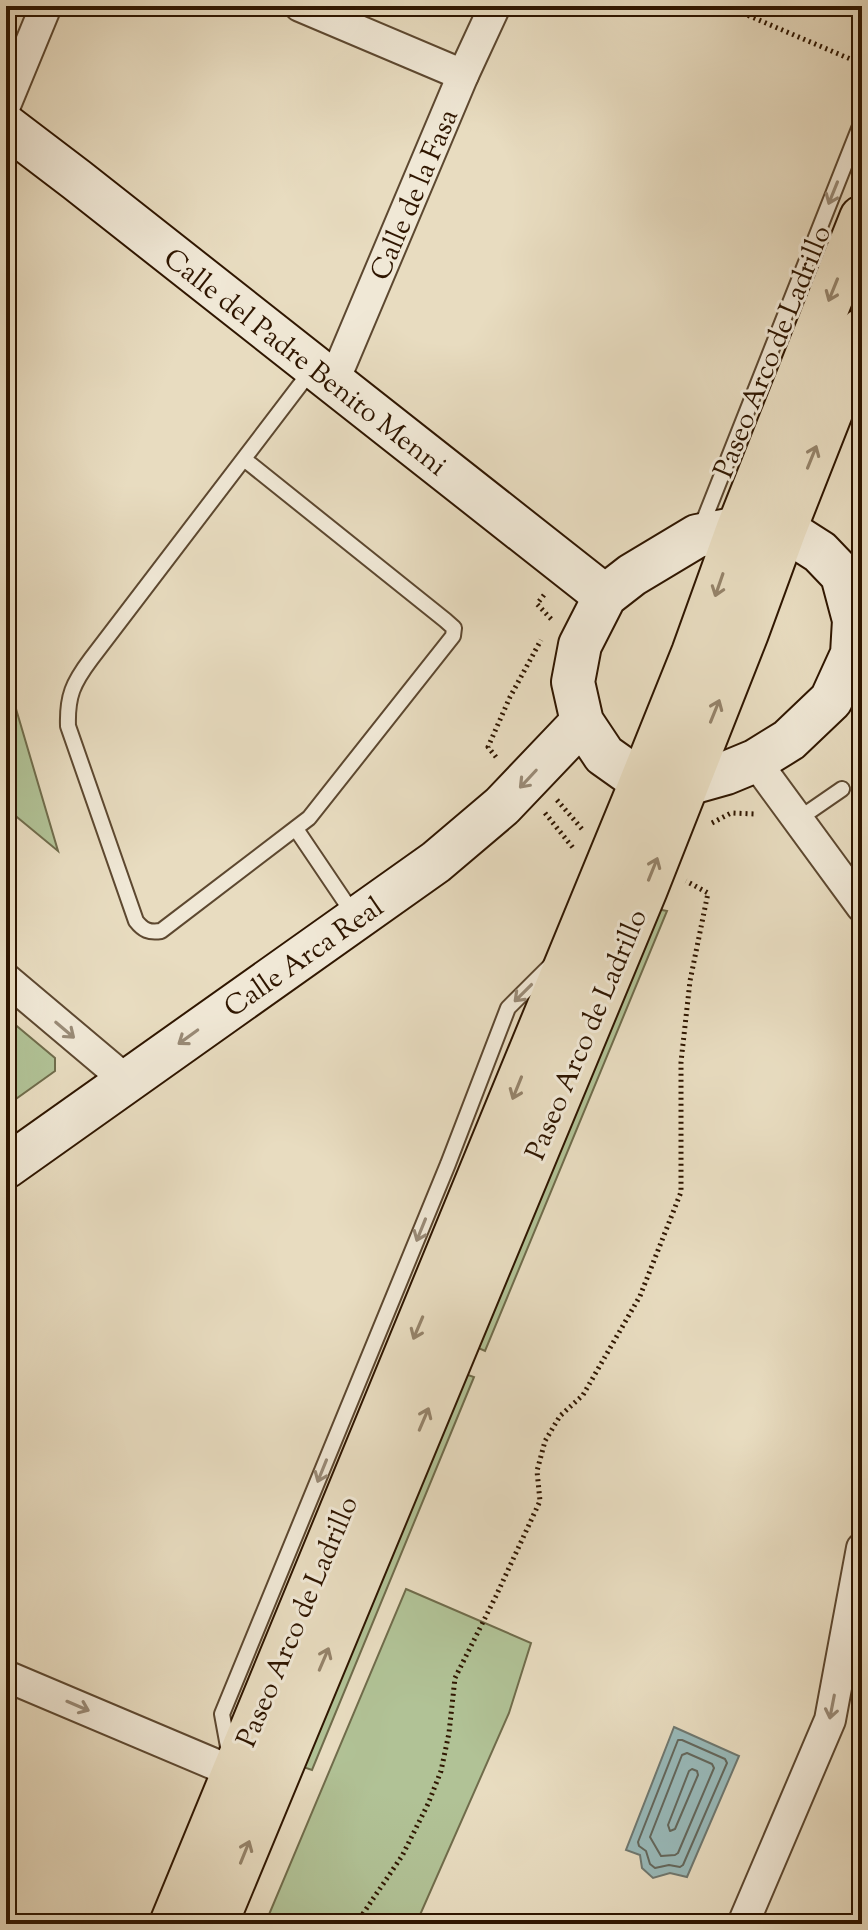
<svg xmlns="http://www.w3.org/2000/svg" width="868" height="1930" viewBox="0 0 868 1930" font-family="'Sorts Mill Goudy',serif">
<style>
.green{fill:#b1c296;stroke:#706c4b;stroke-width:2}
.water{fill:#99baba;stroke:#6f7870;stroke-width:2}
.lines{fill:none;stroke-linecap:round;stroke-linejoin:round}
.shore{stroke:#64685d;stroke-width:2}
.lane-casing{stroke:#5d4830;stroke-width:18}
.street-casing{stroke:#5d4830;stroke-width:34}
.secondary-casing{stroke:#2f1600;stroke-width:46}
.primary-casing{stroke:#2f1600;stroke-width:48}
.path{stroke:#2f1600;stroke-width:5;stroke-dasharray:2 4;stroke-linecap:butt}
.lane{stroke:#f0e8d6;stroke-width:14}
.street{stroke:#f0e8d6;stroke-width:30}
.secondary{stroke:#f0e8d6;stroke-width:42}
.primary{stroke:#e8dcc0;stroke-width:44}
.oneway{stroke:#998a76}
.oneway2{stroke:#95836a}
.labels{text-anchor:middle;stroke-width:6;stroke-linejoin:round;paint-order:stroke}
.street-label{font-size:28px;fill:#2f1600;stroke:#f0e8d6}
</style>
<rect width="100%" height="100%" fill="#e8dcc0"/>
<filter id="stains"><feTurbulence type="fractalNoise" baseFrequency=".0025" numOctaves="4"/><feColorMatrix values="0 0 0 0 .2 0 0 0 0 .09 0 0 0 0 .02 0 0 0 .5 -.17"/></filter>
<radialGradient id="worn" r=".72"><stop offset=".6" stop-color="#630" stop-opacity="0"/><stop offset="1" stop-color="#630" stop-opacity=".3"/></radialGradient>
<!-- green -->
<g class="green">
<polygon points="6,675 58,851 6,808"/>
<polygon points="657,909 667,911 485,1351 476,1347"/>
<polygon points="6,1017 55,1058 55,1071 6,1106"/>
<polygon points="465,1374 474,1377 312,1770 303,1767"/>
<polygon points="406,1589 531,1643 509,1713 416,1924 265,1924"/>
</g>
<!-- water -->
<polygon class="water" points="674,1727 739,1756 687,1877 670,1873 653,1878 642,1868 640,1855 626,1850"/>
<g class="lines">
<!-- shore -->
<g class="shore">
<polygon points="678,1740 682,1740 725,1759 727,1763 683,1865 680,1867 669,1865 655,1868 650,1864 646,1851 639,1846 638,1842"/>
<polygon points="687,1753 712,1764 714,1768 678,1853 675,1855 661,1856 650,1837 682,1755"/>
<polygon points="692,1769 697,1771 698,1775 675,1829 670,1831 668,1825 689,1771"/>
</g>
<defs>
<g id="lane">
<path d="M244,459L445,620L454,628L453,636L309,818L161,931C149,933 143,930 136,921L68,726C67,696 73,683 91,659L313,368"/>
<polyline points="700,530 862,121"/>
<polyline points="797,820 842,789"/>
<polyline points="296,829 354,915"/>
<polyline points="229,1752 222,1714 448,1164 508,1008 550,966"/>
</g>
<g id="street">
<polyline points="300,6 463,75"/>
<polyline points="6,103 46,6"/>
<polyline points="333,383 463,75 495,6"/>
<polyline points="755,761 862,907"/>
<polyline points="6,979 127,1081"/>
<polyline points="6,1676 233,1772 249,1762"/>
<polyline points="743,1924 830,1720 862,1548"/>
</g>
<g id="secondary">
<polyline points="6,126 77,180 605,596"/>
<polygon points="739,528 784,529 820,552 842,575 854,620 852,654 831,700 789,740 755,761 726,773 687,784 642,782 604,755 582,722 573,682 580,645 605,596 632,575 697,536"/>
<polyline points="6,1167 436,862 502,806 582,722"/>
</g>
<g id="primary">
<polyline points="172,1924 634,802 694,653 739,528 862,218"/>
<polyline points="215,1924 645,889 746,633 784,529 862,331"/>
</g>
</defs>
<!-- lane casing -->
<use href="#lane" class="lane-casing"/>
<!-- street casing -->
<use href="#street" class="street-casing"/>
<!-- secondary casing -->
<use href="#secondary" class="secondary-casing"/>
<!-- primary casing -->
<use href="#primary" class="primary-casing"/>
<!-- path -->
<g class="path">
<polyline points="726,6 862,64"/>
<polyline points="544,595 537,604 552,620"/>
<polyline points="496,757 488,747 510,697 541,640"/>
<polyline points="557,800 582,829"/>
<polyline points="545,813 574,849"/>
<polyline points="712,823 731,813 755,814"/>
<polyline points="6,1923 9,1924"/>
<polyline points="356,1924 402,1856 428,1804 441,1771 449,1733 455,1678 496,1596 540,1501 537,1471 545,1441 560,1416 583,1395 640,1296 681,1192 681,1062 690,981 708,893 686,881"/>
</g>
<!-- lane -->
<use href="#lane" class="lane"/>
<!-- street -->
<use href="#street" class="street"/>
<!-- secondary -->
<use href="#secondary" class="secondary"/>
<!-- primary -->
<use href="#primary" class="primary"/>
</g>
<!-- one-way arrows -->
<defs><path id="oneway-shaft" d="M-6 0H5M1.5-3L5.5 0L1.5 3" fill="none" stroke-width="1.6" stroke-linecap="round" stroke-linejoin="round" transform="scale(2)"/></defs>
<g class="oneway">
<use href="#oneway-shaft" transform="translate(833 193) rotate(112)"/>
<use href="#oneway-shaft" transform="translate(528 779) rotate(133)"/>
<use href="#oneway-shaft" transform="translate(523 993) rotate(135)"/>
<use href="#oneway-shaft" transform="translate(65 1030) rotate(40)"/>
<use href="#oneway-shaft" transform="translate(188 1037) rotate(144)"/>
<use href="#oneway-shaft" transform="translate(421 1230) rotate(112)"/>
<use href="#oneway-shaft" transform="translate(322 1471) rotate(112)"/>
<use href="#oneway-shaft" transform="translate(78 1706) rotate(23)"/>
<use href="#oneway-shaft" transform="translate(832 1707) rotate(101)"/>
</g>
<g class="oneway2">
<use href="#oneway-shaft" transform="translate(833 290) rotate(112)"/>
<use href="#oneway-shaft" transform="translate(812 457) rotate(-68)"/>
<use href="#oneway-shaft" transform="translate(719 585) rotate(109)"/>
<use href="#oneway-shaft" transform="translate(715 711) rotate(-68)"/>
<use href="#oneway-shaft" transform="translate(653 869) rotate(-68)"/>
<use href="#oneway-shaft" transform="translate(517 1088) rotate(112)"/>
<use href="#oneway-shaft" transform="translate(418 1328) rotate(113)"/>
<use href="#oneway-shaft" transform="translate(424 1419) rotate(-67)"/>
<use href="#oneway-shaft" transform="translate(324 1659) rotate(-67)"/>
<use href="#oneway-shaft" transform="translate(245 1852) rotate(-68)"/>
</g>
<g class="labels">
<!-- street labels -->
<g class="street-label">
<text transform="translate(413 194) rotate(-67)" y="10">Calle de la Fasa</text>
<text transform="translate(771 351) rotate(-68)" y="10">Paseo Arco de Ladrillo</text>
<text transform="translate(306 361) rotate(38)" y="10">Calle del Padre Benito Menni</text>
<text transform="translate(303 956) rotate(-35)" y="10">Calle Arca Real</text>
<text transform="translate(585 1034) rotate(-67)" y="10">Paseo Arco de Ladrillo</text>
<text transform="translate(296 1621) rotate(-67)" y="10">Paseo Arco de Ladrillo</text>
</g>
</g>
<!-- margin -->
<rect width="868" height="1930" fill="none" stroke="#e8dcc0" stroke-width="32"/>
<rect x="8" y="8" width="852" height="1914" fill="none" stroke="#2f1600" stroke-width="4"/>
<rect x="16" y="16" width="836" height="1898" fill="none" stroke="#2f1600" stroke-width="2"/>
<rect width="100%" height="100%" filter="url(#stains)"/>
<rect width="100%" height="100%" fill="url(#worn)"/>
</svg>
